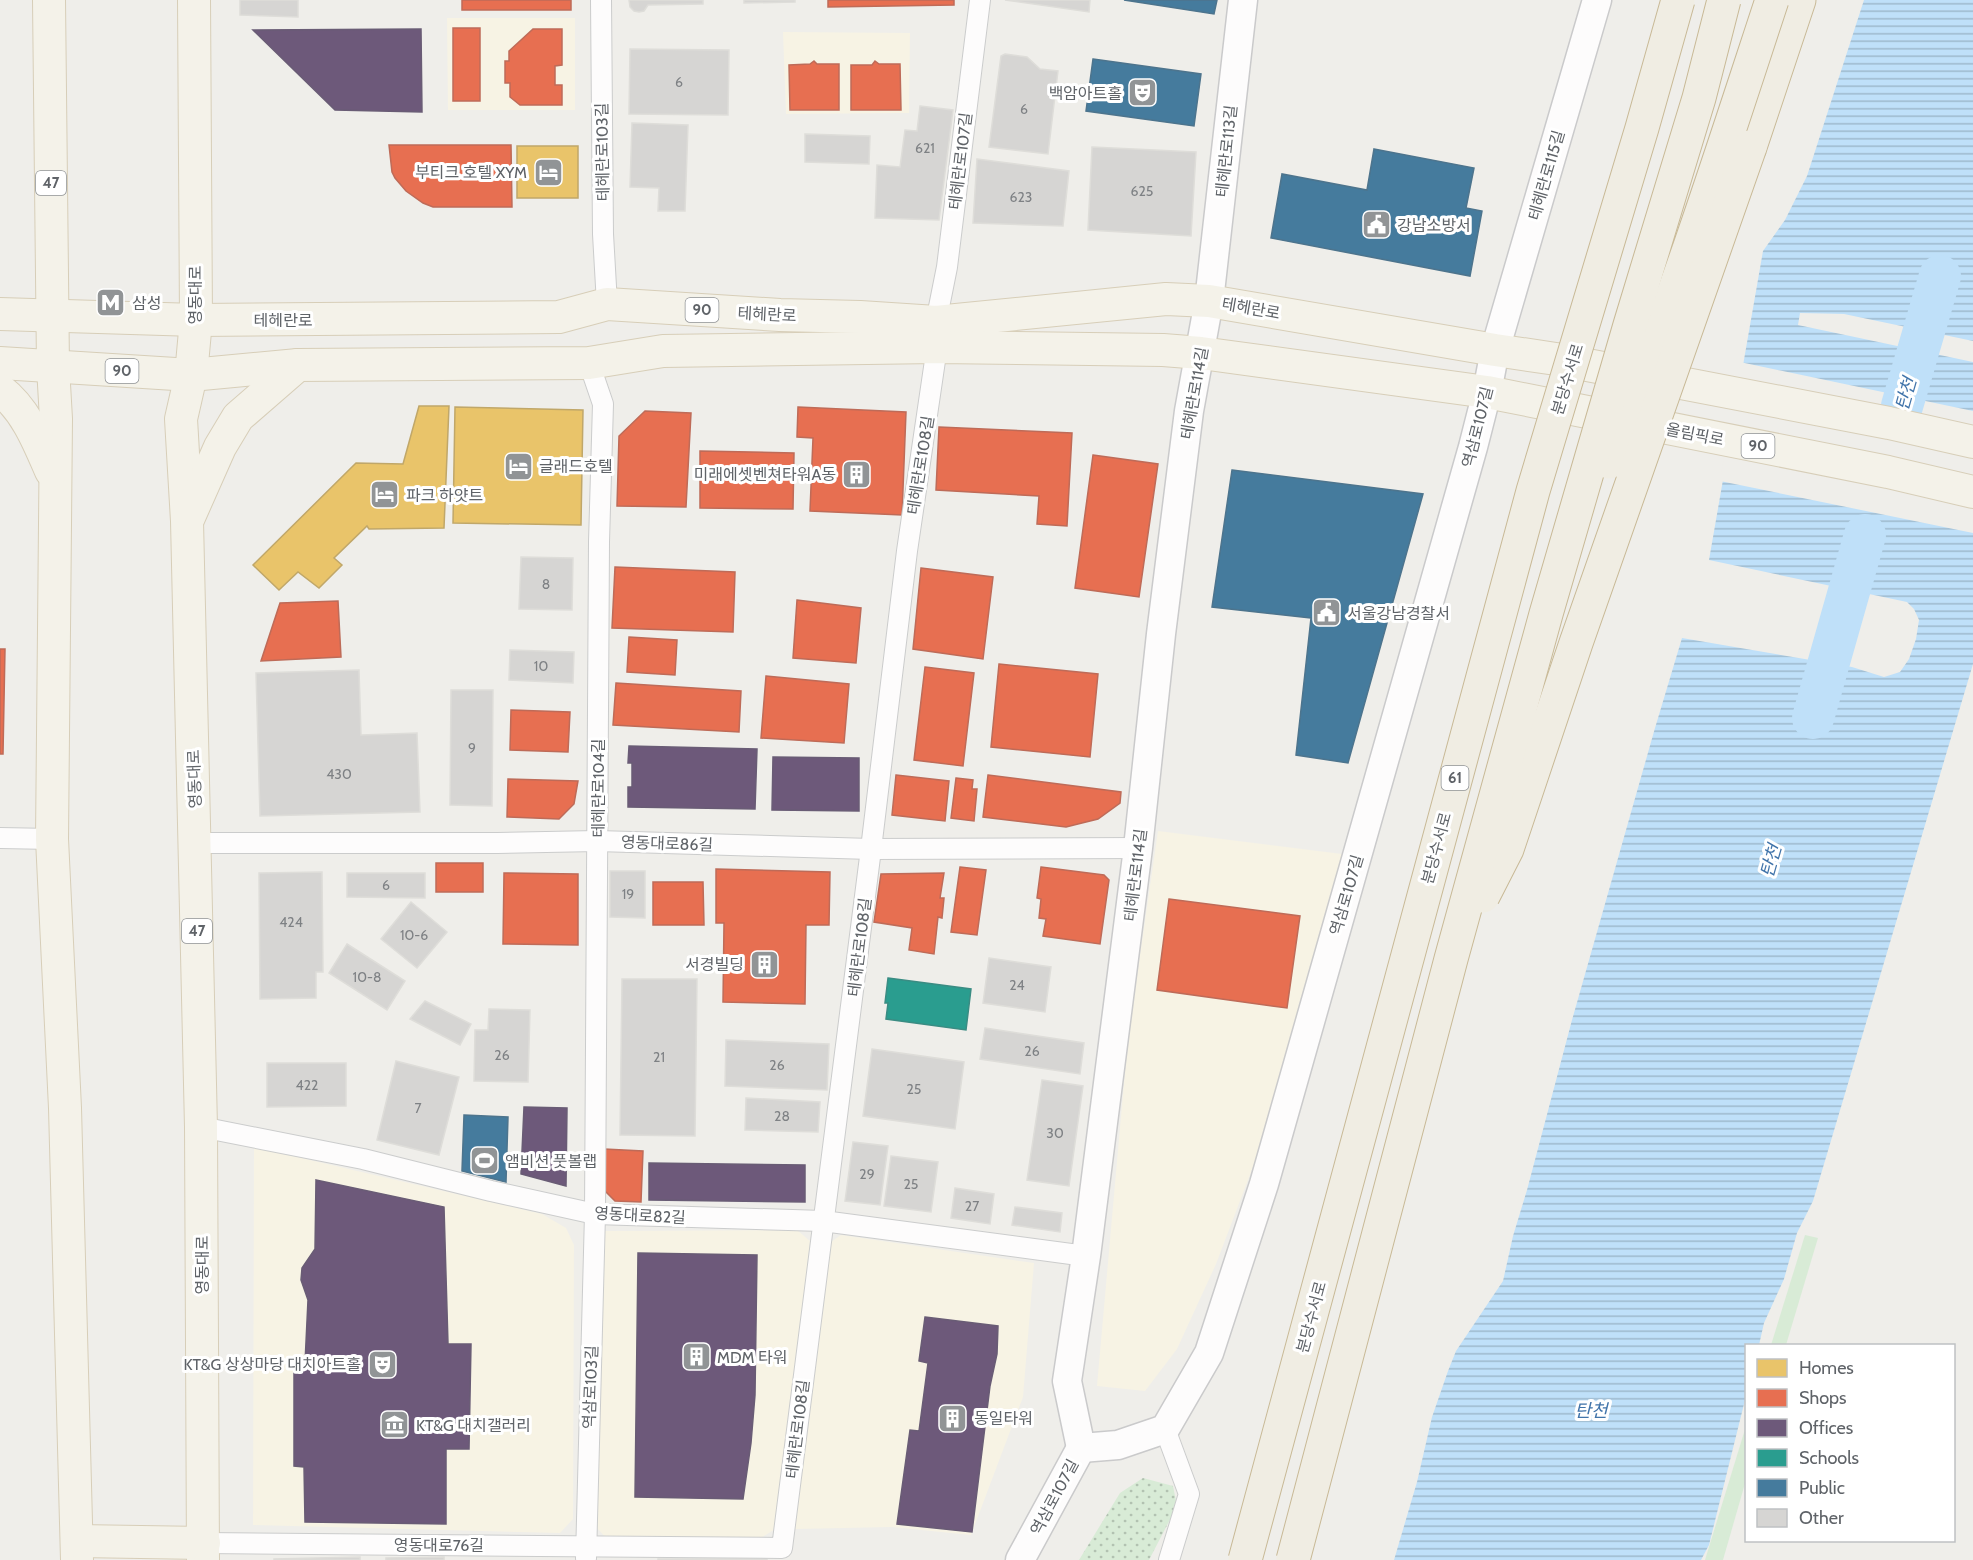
<svg xmlns="http://www.w3.org/2000/svg" width="1973" height="1560" viewBox="0 0 1973 1560" font-family="Cabin,'Noto Sans KR',sans-serif">
<style>
.commercial{fill:#f7f3e4}
.grass{fill:#d8ebd6}
.park{fill:url(#park-dots)}
.water{fill:url(#water-rules)}
.pier{fill:#efeeea}
.homes{fill:#e9c46a;stroke:#c0a769;stroke-width:1.5}
.shops{fill:#e76f51;stroke:#be6b58;stroke-width:1.5}
.offices{fill:#6d597a;stroke:#695c75;stroke-width:1.5}
.schools{fill:#2a9d8f;stroke:#3a8c83;stroke-width:1.5}
.public{fill:#457b9d;stroke:#4d748d;stroke-width:1.5}
.lines{fill:none;stroke-linecap:round;stroke-linejoin:round}
.river{stroke:#bfe0f9;stroke-width:42}
.building{fill:#d6d5d3;stroke:#deddd9;stroke-width:1.5}
.street-casing{stroke:#cbcccc;stroke-width:22}
.secondary-casing{stroke:#cacacb;stroke-width:31}
.primary-casing{stroke:#d7ceb8;stroke-width:34}
.highway-casing{stroke:#c8b996;stroke-width:35}
.street{stroke:#fdfcfc;stroke-width:20}
.secondary{stroke:#fdfcfc;stroke-width:28}
.primary{stroke:#f4f2e9;stroke-width:32}
.highway{stroke:#f0ede3;stroke-width:33}
.highway-bridge-casing{stroke:#c8b996;stroke-width:35;stroke-linecap:butt}
.highway-bridge{stroke:#f0ede3;stroke-width:33}
.labels{text-anchor:middle;stroke-width:6;stroke-linejoin:round;paint-order:stroke}
.number-label{font-size:14px;fill:#7e8184}
.shield{fill:#fff;stroke:#8f9295;stroke-width:1.5}
.shield-label{font-size:15px;font-weight:bold;fill:#5f6368}
.poi-label{font-size:16px;fill:#5f6368;stroke:#fff;text-anchor:start}
.street-label{font-size:16px;fill:#5f6368;stroke:#fff}
.water-label{font-size:18px;font-style:italic;fill:#4174aa;stroke:#fff}
</style>
<defs>
<pattern id="park-dots" width="8" height="8" patternUnits="userSpaceOnUse" patternTransform="scale(1.5)"><rect width="8" height="8" fill="#d8ebd6"/><path d="M2 2h.1M6 6h.1" fill="none" stroke="#b2c2b1" stroke-width="1.8" stroke-linecap="round"/></pattern>
<pattern id="water-rules" width="6" height="5" patternUnits="userSpaceOnUse" patternTransform="scale(1.5)"><rect width="6" height="5" fill="#bfe0f9"/><path d="M0 2.5h6" fill="none" stroke="#9eb9cd"/></pattern>
</defs>
<rect width="100%" height="100%" fill="#efeeea"/>
<!-- commercial -->
<g class="commercial">
<polygon points="447,18 575,18 575,110 448,110"/>
<polygon points="783,32 910,33 909,113 786,114"/>
<polygon points="1158,831 1350,855 1273,1114 1216,1264 1177,1349 1145,1391 1097,1386 1128,1038"/>
<polygon points="254,1147 542,1214 566,1228 574,1245 573,1519 560,1533 253,1525"/>
<polygon points="797,1230 810,1241 777,1528 754,1542 609,1541 596,1527 604,1231"/>
<polygon points="841,1235 1034,1263 1023,1397 971,1535 892,1527 794,1529 828,1244"/>
</g>
<!-- grass -->
<g class="grass">
<polygon points="1805,1235 1818,1238 1786,1345 1771,1345"/>
<polygon points="1746,1426 1746,1480 1723,1560 1705,1560"/>
</g>
<!-- park -->
<polygon class="park" points="1143,1478 1173,1486 1177,1506 1149,1560 1079,1560 1120,1493"/>
<!-- water -->
<polygon class="water" points="1864,0 1973,0 1973,341 1844,314 1800,313 1798,325 1973,362 1973,664 1813,1201 1797,1233 1784,1279 1764,1323 1759,1345 1746,1346 1746,1396 1709,1545 1701,1560 1394,1560 1417,1482 1432,1417 1448,1371 1456,1351 1503,1281 1513,1236 1527,1190 1572,1020 1655,728 1682,638 1852,667 1884,677 1900,672 1909,659 1916,639 1919,620 1914,609 1907,602 1709,560 1763,251 1785,220 1807,176"/>
<!-- pier -->
<polygon class="pier" points="1740,362 1973,411 1973,533 1720,481"/>
<!-- homes -->
<g class="homes">
<rect x="517" y="146" width="61" height="52"/>
<polygon points="419,406 449,406 444,528 369,529 367,526 334,558 342,565 319,588 298,572 279,590 253,565 356,463 403,464"/>
<polygon points="455,407 583,410 581,525 453,523"/>
</g>
<!-- shops -->
<g class="shops">
<rect x="462" y="0" width="109" height="10"/>
<polygon points="828,0 954,0 954,5 828,7"/>
<rect x="453" y="28" width="27" height="73"/>
<polygon points="533,29 562,29 562,65 555,66 555,85 562,85 562,105 520,105 510,97 510,83 505,83 505,61 509,61 509,51"/>
<polygon points="814,61 817,64 839,64 839,110 790,110 789,65 810,64"/>
<polygon points="875,61 879,64 900,64 901,110 851,110 851,65 872,65"/>
<polygon points="389,145 511,145 512,207 433,207 423,203 406,191 395,178 392,172"/>
<polygon points="798,407 906,412 902,515 810,511 813,438 797,437"/>
<polygon points="645,411 691,413 686,507 617,506 619,436"/>
<polygon points="939,427 1072,433 1067,526 1037,524 1039,496 936,490"/>
<polygon points="700,451 794,453 793,509 700,508"/>
<polygon points="1093,455 1158,464 1139,597 1075,588"/>
<polygon points="615,567 735,572 733,632 612,628"/>
<polygon points="921,568 993,577 983,659 913,649"/>
<polygon points="797,600 861,608 856,663 793,658"/>
<polygon points="338,601 341,657 261,661 280,603"/>
<polygon points="629,637 677,640 675,675 627,672"/>
<polygon points="0,649 5,649 3,754 0,754"/>
<polygon points="999,664 1098,674 1090,757 991,747"/>
<polygon points="925,667 974,673 963,766 914,760"/>
<polygon points="766,676 849,684 844,743 761,738"/>
<polygon points="616,683 741,691 739,732 613,725"/>
<polygon points="511,710 570,712 568,752 510,750"/>
<polygon points="896,775 949,781 945,821 892,815"/>
<polygon points="988,775 1121,792 1120,803 1098,819 1066,827 983,817"/>
<polygon points="956,778 973,780 972,789 977,789 974,821 951,818"/>
<polygon points="508,779 578,781 574,804 559,819 507,817"/>
<rect x="436" y="863" width="47" height="29"/>
<polygon points="960,867 986,870 977,935 951,932"/>
<polygon points="1041,867 1104,875 1109,880 1100,944 1043,936 1046,919 1039,918 1041,899 1037,898"/>
<polygon points="716,869 830,872 829,925 806,925 805,1004 723,1002 724,923 716,923"/>
<polygon points="504,873 578,874 578,945 503,944"/>
<polygon points="944,873 940,898 944,898 942,918 938,917 934,954 909,950 912,928 874,922 881,874"/>
<polygon points="653,882 703,882 704,925 653,925"/>
<polygon points="1169,899 1300,916 1287,1008 1157,990"/>
<polygon points="604,1149 643,1151 641,1202 615,1201 602,1188"/>
</g>
<!-- offices -->
<g class="offices">
<polygon points="421,29 422,112 335,110 253,30"/>
<polygon points="629,746 757,749 755,809 628,807 628,787 632,787 632,763 628,763"/>
<polygon points="773,757 859,758 859,811 772,810"/>
<polygon points="524,1107 567,1108 566,1186 521,1174"/>
<polygon points="649,1163 805,1165 805,1202 649,1200"/>
<polygon points="316,1180 444,1207 448,1344 471,1344 469,1449 446,1449 446,1524 305,1522 304,1467 294,1466 294,1363 305,1363 308,1300 301,1280 302,1268 315,1249"/>
<polygon points="638,1253 757,1255 755,1395 751,1443 743,1499 635,1497"/>
<polygon points="925,1317 998,1326 997,1354 990,1386 972,1532 897,1524 910,1430 919,1431 928,1363 919,1361"/>
</g>
<!-- schools -->
<polygon class="schools" points="888,978 971,989 966,1030 886,1019 888,1003 885,1003"/>
<!-- public -->
<g class="public">
<polygon points="1124,0 1217,0 1214,14"/>
<polygon points="1093,59 1201,74 1194,126 1086,111"/>
<polygon points="1374,149 1474,168 1466,208 1482,211 1470,276 1271,238 1282,174 1367,190"/>
<polygon points="1232,470 1423,494 1348,763 1296,755 1311,618 1212,607"/>
<polygon points="464,1115 508,1117 506,1182 462,1171"/>
</g>
<g class="lines">
<!-- river -->
<g class="river">
<polyline points="1902,406 1940,276"/>
<polyline points="1813,718 1865,535"/>
</g>
</g>
<!-- building -->
<g class="building">
<polygon points="240,0 298,0 298,17 240,15"/>
<polygon points="629,0 703,0 703,4 648,5 644,11 639,12 634,11 630,7"/>
<polygon points="744,0 795,0 795,2 744,3"/>
<polygon points="1005,0 1090,0 1089,12"/>
<polygon points="630,49 729,50 728,115 629,114"/>
<polygon points="1005,54 1027,57 1040,69 1058,71 1048,154 989,147 1001,56"/>
<polygon points="920,106 953,110 939,220 875,218 877,165 900,167 905,130 917,131"/>
<polygon points="632,123 688,125 685,211 658,211 659,188 630,187"/>
<polygon points="805,134 870,136 869,164 805,162"/>
<polygon points="1092,147 1196,152 1191,236 1088,230"/>
<polygon points="977,159 1069,171 1063,226 973,223"/>
<polygon points="521,557 573,558 572,610 519,609"/>
<polygon points="510,650 574,652 573,683 509,680"/>
<polygon points="359,670 361,735 417,733 420,812 260,816 256,673"/>
<polygon points="451,690 493,690 492,806 450,805"/>
<polygon points="610,871 645,871 645,918 610,917"/>
<polygon points="322,872 323,972 316,972 316,998 260,999 259,873"/>
<polygon points="347,873 425,873 425,898 347,897"/>
<polygon points="411,902 447,932 417,968 381,939"/>
<polygon points="347,944 405,981 387,1010 329,973"/>
<polygon points="989,958 1051,967 1045,1012 983,1003"/>
<polygon points="622,979 697,979 695,1136 620,1135"/>
<polygon points="425,1001 471,1024 460,1045 410,1019"/>
<polygon points="489,1009 530,1010 528,1082 474,1081 475,1030 488,1030"/>
<polygon points="985,1028 1084,1043 1080,1074 980,1059"/>
<polygon points="726,1040 829,1044 827,1090 725,1086"/>
<polygon points="872,1049 964,1062 955,1129 863,1116"/>
<polygon points="396,1061 459,1077 439,1155 377,1140"/>
<polygon points="267,1063 346,1063 346,1106 267,1107"/>
<polygon points="1042,1080 1083,1086 1069,1186 1027,1180"/>
<polygon points="746,1098 820,1102 818,1132 745,1130"/>
<polygon points="853,1142 888,1146 880,1205 845,1201"/>
<polygon points="891,1156 938,1162 931,1212 884,1206"/>
<polygon points="955,1188 994,1194 990,1224 951,1218"/>
<polygon points="1015,1207 1062,1213 1060,1232 1012,1225"/>
<polygon points="360,1557 360,1560 274,1560 274,1559"/>
<polygon points="444,1557 444,1560 386,1560 386,1558"/>
<rect x="658" y="1559" width="109" height="1"/>
</g>
<g class="lines">
<defs>
<g id="street">
<polyline points="601,0 603,234 607,304"/>
<polyline points="936,322 947,267 980,0"/>
<polyline points="0,838 52,839"/>
<polyline points="195,843 497,843 597,841 871,849 1138,848"/>
<polyline points="201,1127 363,1159 491,1191 595,1214 823,1221 1086,1256"/>
<polyline points="1165,1429 1189,1494 1169,1560"/>
<polyline points="204,1543 782,1548 871,849 907,551 937,347"/>
<polyline points="586,1558 595,1214 599,542 603,404 589,363"/>
</g>
<g id="secondary">
<polyline points="1081,1448 1118,1445 1165,1429 1209,1353 1264,1184 1473,447 1487,392 1495,350 1597,0"/>
<polyline points="1081,1448 1067,1381 1086,1256 1138,848 1161,634 1189,411 1209,301 1243,0"/>
<polyline points="1020,1560 1081,1448"/>
</g>
<g id="primary">
<polyline points="49,0 53,367 56,419 52,839 65,1108 77,1560"/>
<polyline points="194,0 196,320 191,375 181,419 187,521 201,1127 203,1560"/>
<polyline points="0,314 196,320 559,317 607,304 780,315 860,317 936,322 1166,299 1209,301 1495,350 1556,359 1889,423 1973,442"/>
<polyline points="0,363 191,375 298,365 589,363 663,351 937,347 1163,350 1201,353 1487,392 1888,472 1973,492"/>
<path d="M0,390C26,410 38,441 51,471"/>
<polyline points="189,517 220,447 238,417 298,365"/>
<polyline points="77,1541 204,1543"/>
</g>
<polyline id="highway" points="1750,147 1799,0"/>
</defs>
<!-- street casing -->
<use href="#street" class="street-casing"/>
<!-- secondary casing -->
<use href="#secondary" class="secondary-casing"/>
<!-- primary casing -->
<use href="#primary" class="primary-casing"/>
<!-- highway casing -->
<use href="#highway" class="highway-casing"/>
<!-- street -->
<use href="#street" class="street"/>
<!-- secondary -->
<use href="#secondary" class="secondary"/>
<!-- primary -->
<use href="#primary" class="primary"/>
<!-- highway -->
<use href="#highway" class="highway"/>
<defs>
<g id="highway-bridge">
<path d="M1609,462C1671,312 1721,155 1772,0"/>
<polyline points="1483,896 1507,849 1576,643 1750,147"/>
<polyline points="1245,1560 1533,491 1642,128 1678,0"/>
<polyline points="1293,1560 1451,959 1546,614 1630,325 1699,98 1724,0"/>
</g>
</defs>
<!-- highway-bridge casing -->
<use href="#highway-bridge" class="highway-bridge-casing"/>
<!-- highway-bridge -->
<use href="#highway-bridge" class="highway-bridge"/>
</g>
<!-- icons -->
<defs>
<symbol id="theatre-square" viewBox="-11 -11 22 22"><rect x="-9" y="-9" width="18" height="18" rx="4" fill="#919496" stroke="#fff"/><path d="M-5-5.5Q0-4 5-5.5V0Q5 5 0 6Q-5 5-5 0ZM-3.3-2.5H-1v1.5H-3.3ZM1-2.5H3.3v1.5H1ZM-2.8 1Q0 5.5 2.8 1Z" fill="#fff"/></symbol>
<symbol id="hotel-square" viewBox="-11 -11 22 22"><rect x="-9" y="-9" width="18" height="18" rx="4" fill="#919496" stroke="#fff"/><path d="M-6-4.5h1.5V1H6V5H4.5V3h-9V5H-6ZM-4 0a1.8 1.8 0 1 1 3.6 0ZM.5 0V-2.5h3Q6-2.5 6 0Z" fill="#fff"/></symbol>
<symbol id="civic-square" viewBox="-11 -11 22 22"><rect x="-9" y="-9" width="18" height="18" rx="4" fill="#919496" stroke="#fff"/><path d="M-.6-6.5H3V-4.5H.6V-3L4-1V1h2V6H-6V1h2V-1L-.6-3ZM-1.2 2.5V6h2.4V2.5Z" fill="#fff"/></symbol>
<symbol id="metro-square" viewBox="-11 -11 22 22"><rect x="-9" y="-9" width="18" height="18" rx="4" fill="#919496" stroke="#fff"/><path d="M-5.5 5V-5H-3L0 0L3-5H5.5V5H3V-.5L0 4L-3-.5V5Z" fill="#fff"/></symbol>
<symbol id="building-square" viewBox="-11 -11 22 22"><rect x="-9" y="-9" width="18" height="18" rx="4" fill="#919496" stroke="#fff"/><path d="M-4-6H4V6H1V3H-1V6H-4ZM-2.5-4.3h1.7v1.8h-1.7ZM.8-4.3h1.7v1.8H.8ZM-2.5-1h1.7V.8h-1.7ZM.8-1h1.7V.8H.8Z" fill="#fff"/></symbol>
<symbol id="stadium-square" viewBox="-11 -11 22 22"><rect x="-9" y="-9" width="18" height="18" rx="4" fill="#919496" stroke="#fff"/><path d="M0-5a6.5 5 0 1 0 0 10a6.5 5 0 1 0 0-10ZM-3.5-1.8h7v3.6h-7Z" fill="#fff"/></symbol>
<symbol id="museum-square" viewBox="-11 -11 22 22"><rect x="-9" y="-9" width="18" height="18" rx="4" fill="#919496" stroke="#fff"/><path d="M0-6L6-3V-2H-6V-3ZM-5-1h2V3h-2ZM-1-1h2V3h-2ZM3-1h2V3H3ZM-6 4H6V6H-6Z" fill="#fff"/></symbol>
</defs>
<g fill-rule="evenodd">
<use href="#theatre-square" x="1126" y="76" width="33" height="33"/>
<use href="#hotel-square" x="532" y="156" width="33" height="33"/>
<use href="#civic-square" x="1360" y="208" width="33" height="33"/>
<use href="#metro-square" x="94" y="286" width="33" height="33"/>
<use href="#hotel-square" x="502" y="450" width="33" height="33"/>
<use href="#building-square" x="840" y="458" width="33" height="33"/>
<use href="#hotel-square" x="368" y="478" width="33" height="33"/>
<use href="#civic-square" x="1310" y="596" width="33" height="33"/>
<use href="#building-square" x="748" y="948" width="33" height="33"/>
<use href="#stadium-square" x="468" y="1144" width="33" height="33"/>
<use href="#building-square" x="680" y="1340" width="33" height="33"/>
<use href="#theatre-square" x="366" y="1348" width="33" height="33"/>
<use href="#building-square" x="936" y="1402" width="33" height="33"/>
<use href="#museum-square" x="378" y="1408" width="33" height="33"/>
</g>
<g class="labels">
<!-- number labels -->
<g class="number-label">
<text x="679" y="87">6</text>
<text x="1024" y="114">6</text>
<text x="925" y="153">621</text>
<text x="1142" y="196">625</text>
<text x="1021" y="202">623</text>
<text x="546" y="589">8</text>
<text x="541" y="671">10</text>
<text x="472" y="753">9</text>
<text x="339" y="779">430</text>
<text x="386" y="890">6</text>
<text x="628" y="899">19</text>
<text x="291" y="927">424</text>
<text x="414" y="940">10-6</text>
<text x="367" y="982">10-8</text>
<text x="1017" y="990">24</text>
<text x="1032" y="1056">26</text>
<text x="502" y="1060">26</text>
<text x="659" y="1062">21</text>
<text x="777" y="1070">26</text>
<text x="307" y="1090">422</text>
<text x="914" y="1094">25</text>
<text x="418" y="1113">7</text>
<text x="782" y="1121">28</text>
<text x="1055" y="1138">30</text>
<text x="867" y="1179">29</text>
<text x="911" y="1189">25</text>
<text x="972" y="1211">27</text>
</g>
<!-- shield labels -->
<g class="shield">
<rect x="36" y="171" width="30" height="24" rx="4.5"/>
<rect x="685.5" y="298" width="33" height="24" rx="4.5"/>
<rect x="105.5" y="359" width="33" height="24" rx="4.5"/>
<rect x="1741.5" y="434" width="33" height="24" rx="4.5"/>
<rect x="1441.5" y="766" width="27" height="24" rx="4.5"/>
<rect x="182" y="919" width="30" height="24" rx="4.5"/>
</g>
<g class="shield-label">
<text x="51" y="188">47</text>
<text x="702" y="315">90</text>
<text x="122" y="376">90</text>
<text x="1758" y="451">90</text>
<text x="1455" y="783">61</text>
<text x="197" y="936">47</text>
</g>
<!-- poi labels -->
<g class="poi-label">
<text x="1122" y="99" text-anchor="end">백암아트홀</text>
<text x="527" y="178" text-anchor="end">부티크 호텔 XYM</text>
<text x="1397" y="231">강남소방서</text>
<text x="132" y="309">삼성</text>
<text x="539" y="472">글래드호텔</text>
<text x="836" y="480" text-anchor="end">미래에셋벤쳐타워A동</text>
<text x="406" y="501">파크 하얏트</text>
<text x="1347" y="619">서울강남경찰서</text>
<text x="744" y="970" text-anchor="end">서경빌딩</text>
<text x="505" y="1167">앰비션 풋볼랩</text>
<text x="717" y="1363">MDM 타워</text>
<text x="361" y="1370" text-anchor="end">KT&amp;G 상상마당 대치아트홀</text>
<text x="974" y="1424">동일타워</text>
<text x="416" y="1431">KT&amp;G 대치갤러리</text>
</g>
<!-- street labels -->
<g class="street-label">
<text transform="translate(1226 151) rotate(-84)" y="6">테헤란로113길</text>
<text transform="translate(602 152) rotate(-91)" y="6">테헤란로103길</text>
<text transform="translate(960 161) rotate(-83)" y="6">테헤란로107길</text>
<text transform="translate(1546 175) rotate(-74)" y="6">테헤란로115길</text>
<text transform="translate(195 295) rotate(-90)" y="6">영동대로</text>
<text transform="translate(1251 308) rotate(10)" y="6">테헤란로</text>
<text transform="translate(767 314) rotate(3)" y="6">테헤란로</text>
<text x="283" y="326">테헤란로</text>
<text transform="translate(1567 379) rotate(-73)" y="6">분당수서로</text>
<text transform="translate(1194 393) rotate(-80)" y="6">테헤란로114길</text>
<text transform="translate(1477 427) rotate(-76)" y="6">역삼로107길</text>
<text transform="translate(1695 434) rotate(11)" y="6">올림픽로</text>
<text transform="translate(920 465) rotate(-81)" y="6">테헤란로108길</text>
<text transform="translate(194 779) rotate(-92)" y="6">영동대로</text>
<text transform="translate(598 788) rotate(-90)" y="6">테헤란로104길</text>
<text transform="translate(667 843) rotate(2)" y="6">영동대로86길</text>
<text transform="translate(1436 848) rotate(-75)" y="6">분당수서로</text>
<text transform="translate(1135 875) rotate(-83)" y="6">테헤란로114길</text>
<text transform="translate(1346 895) rotate(-74)" y="6">역삼로107길</text>
<text transform="translate(859 947) rotate(-83)" y="6">테헤란로108길</text>
<text transform="translate(640 1215) rotate(3)" y="6">영동대로82길</text>
<text transform="translate(202 1265) rotate(-90)" y="6">영동대로</text>
<text transform="translate(1311 1317) rotate(-75)" y="6">분당수서로</text>
<text transform="translate(590 1387) rotate(-88)" y="6">역삼로103길</text>
<text transform="translate(797 1429) rotate(-83)" y="6">테헤란로108길</text>
<text transform="translate(1054 1497) rotate(-62)" y="6">역삼로107길</text>
<text x="439" y="1551">영동대로76길</text>
</g>
<!-- water labels -->
<g class="water-label">
<text transform="translate(1906 394) rotate(-74)" y="6">탄천</text>
<text transform="translate(1771 861) rotate(-74)" y="6">탄천</text>
<text x="1591" y="1417">탄천</text>
</g>
</g>
<!-- legend -->
<rect x="1745" y="1344" width="210" height="198" fill="#ffffff" stroke="#bfc1c3" stroke-width="1.5"/>
<rect x="1757" y="1359" width="30" height="18" fill="#e9c46a" stroke="#bfc1c3" stroke-width="1.5"/>
<text x="1799" y="1374" font-size="18" fill="#5f6368">Homes</text>
<rect x="1757" y="1389" width="30" height="18" fill="#e76f51" stroke="#bfc1c3" stroke-width="1.5"/>
<text x="1799" y="1404" font-size="18" fill="#5f6368">Shops</text>
<rect x="1757" y="1419" width="30" height="18" fill="#6d597a" stroke="#bfc1c3" stroke-width="1.5"/>
<text x="1799" y="1434" font-size="18" fill="#5f6368">Offices</text>
<rect x="1757" y="1449" width="30" height="18" fill="#2a9d8f" stroke="#bfc1c3" stroke-width="1.5"/>
<text x="1799" y="1464" font-size="18" fill="#5f6368">Schools</text>
<rect x="1757" y="1479" width="30" height="18" fill="#457b9d" stroke="#bfc1c3" stroke-width="1.5"/>
<text x="1799" y="1494" font-size="18" fill="#5f6368">Public</text>
<rect x="1757" y="1509" width="30" height="18" fill="#d6d5d3" stroke="#bfc1c3" stroke-width="1.5"/>
<text x="1799" y="1524" font-size="18" fill="#5f6368">Other</text>
</svg>
